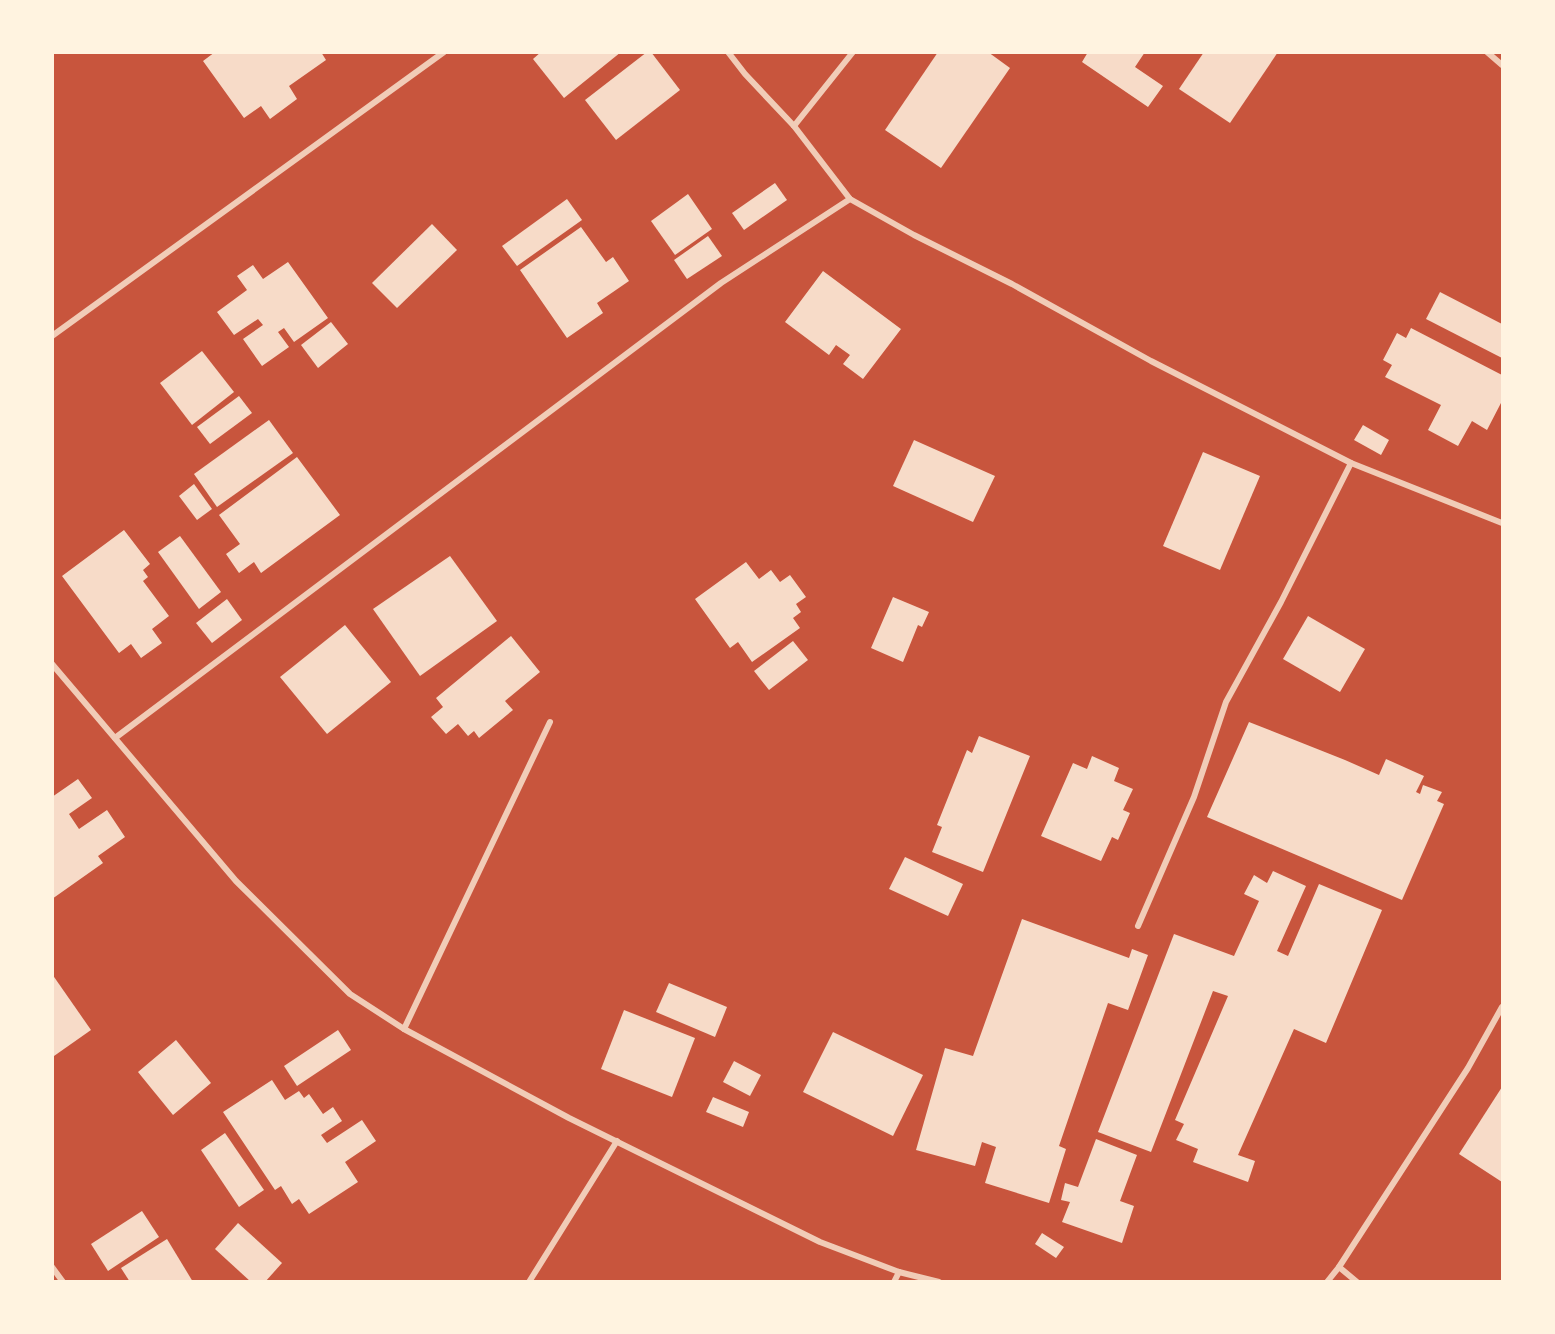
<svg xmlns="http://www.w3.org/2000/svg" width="1555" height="1334" viewBox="0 0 1555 1334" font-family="'IBM Plex Serif',serif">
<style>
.building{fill:#f7dbc8}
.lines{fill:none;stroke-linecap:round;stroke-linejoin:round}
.minor{stroke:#f1ccb7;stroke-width:6}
</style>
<rect width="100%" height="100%" fill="#c8553d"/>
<!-- building -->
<g class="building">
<polygon points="215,52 321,52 326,60 289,86 297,99 270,119 261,106 244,118 203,61"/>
<polygon points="541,52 621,52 564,98 533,59"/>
<polygon points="647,52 651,52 680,90 616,140 585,100"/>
<polygon points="938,52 988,52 1010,68 941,168 885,130"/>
<polygon points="1088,52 1145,52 1135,67 1163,86 1148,107 1082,62"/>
<polygon points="1204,52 1278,52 1230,123 1179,89"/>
<polygon points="775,183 787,200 744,230 732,213"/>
<polygon points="688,194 712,229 675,255 651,221"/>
<polygon points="567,199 582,220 517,266 502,246"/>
<polygon points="432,224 457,250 397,308 372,283"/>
<polygon points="581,227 606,262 613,257 629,281 597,303 603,313 567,338 520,270"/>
<polygon points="708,236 722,256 687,279 674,260"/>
<polygon points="288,262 328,318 294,342 284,328 278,332 289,347 262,366 243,339 263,325 258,319 234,335 217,312 247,290 237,276 253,265 263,279"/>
<polygon points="823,271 901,329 863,379 843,364 850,355 836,345 829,355 785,322"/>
<polygon points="1440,292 1502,324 1502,358 1426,319"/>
<polygon points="331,322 348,344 318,368 301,345"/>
<polygon points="1411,328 1502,375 1502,401 1487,430 1472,421 1458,446 1428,430 1441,405 1385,377 1392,365 1383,360 1397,333 1406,338"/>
<polygon points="202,351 234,392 192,425 160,383"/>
<polygon points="239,396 252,413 210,444 197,427"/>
<polygon points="269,420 293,453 217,507 194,474"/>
<polygon points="1363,425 1389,440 1381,455 1354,440"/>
<polygon points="914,440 995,476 973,522 893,486"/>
<polygon points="1203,452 1260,476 1220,570 1163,546"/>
<polygon points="297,457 340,515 261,573 254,562 239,573 226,554 240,544 219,515"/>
<polygon points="194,484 212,509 197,520 179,496"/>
<polygon points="124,530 150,564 143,570 148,577 143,581 169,616 152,629 162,643 141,658 131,644 119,653 62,576"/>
<polygon points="180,536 221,592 199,609 158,552"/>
<polygon points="450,556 497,621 420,676 373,609"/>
<polygon points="746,562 759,579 771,570 780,582 790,575 806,597 796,604 801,612 793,618 800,628 752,662 738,642 730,648 695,599"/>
<polygon points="893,597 929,612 922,627 918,625 903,662 871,648"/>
<polygon points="227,599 242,620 212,643 196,623"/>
<polygon points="1308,616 1365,649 1340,692 1283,659"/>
<polygon points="345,625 391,682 327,734 280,677"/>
<polygon points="511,636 540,672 505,701 513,710 479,738 474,731 468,736 458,724 446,734 431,717 443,707 436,698"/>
<polygon points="793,641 808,660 769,690 754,671"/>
<polygon points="1249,722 1345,760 1379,775 1386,759 1424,776 1416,792 1420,794 1423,785 1442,792 1437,801 1444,804 1402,900 1207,817"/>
<polygon points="979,736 1030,756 983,872 932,852 942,827 937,825 967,750 972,753"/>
<polygon points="1092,756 1119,768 1114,781 1133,789 1123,810 1130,813 1118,840 1112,837 1101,861 1041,836 1073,763 1087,769"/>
<polygon points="78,779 92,798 69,814 79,829 107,810 125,837 98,856 103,863 52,899 52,797"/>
<polygon points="905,857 963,884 948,916 889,889"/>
<polygon points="1273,871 1306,886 1277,951 1288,956 1319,884 1382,910 1326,1043 1294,1029 1238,1155 1255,1161 1248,1182 1193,1162 1198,1149 1176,1140 1184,1124 1175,1120 1228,996 1213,991 1151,1152 1098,1132 1174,934 1234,956 1259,901 1244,894 1254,875 1267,883"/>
<polygon points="1022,919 1129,958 1132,949 1148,955 1128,1010 1108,1003 1059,1146 1066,1149 1049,1203 985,1183 996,1147 982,1142 975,1166 916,1150 945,1048 973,1056"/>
<polygon points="52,974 91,1030 54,1056 52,1054"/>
<polygon points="669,983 727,1007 715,1037 656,1012"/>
<polygon points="624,1010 695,1038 672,1097 601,1069"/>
<polygon points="338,1030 351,1050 297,1086 284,1066"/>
<polygon points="833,1032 923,1075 893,1136 803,1092"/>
<polygon points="176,1040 211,1083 173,1115 138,1072"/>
<polygon points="734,1061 761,1075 750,1096 723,1082"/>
<polygon points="272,1080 285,1100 299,1091 304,1098 309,1094 323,1114 333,1107 342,1121 321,1135 327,1143 362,1120 376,1141 345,1162 358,1182 309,1214 299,1199 292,1204 281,1186 275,1190 223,1112"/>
<polygon points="1502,1087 1502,1182 1459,1154"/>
<polygon points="713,1097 749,1112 743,1127 706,1112"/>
<polygon points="225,1133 264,1190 239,1207 201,1150"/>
<polygon points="1096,1139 1137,1155 1120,1201 1134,1206 1122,1243 1062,1222 1070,1202 1061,1200 1065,1183 1078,1187"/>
<polygon points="142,1211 159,1237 108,1271 91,1244"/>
<polygon points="238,1223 282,1263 265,1282 251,1282 215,1249"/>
<polygon points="1042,1233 1064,1247 1056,1258 1035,1244"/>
<polygon points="167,1239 193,1282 130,1282 121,1268"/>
</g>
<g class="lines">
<!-- minor -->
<g class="minor">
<polyline points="728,52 745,74 794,126 850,199 914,235 1012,284 1151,361 1351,463 1502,523"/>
<polyline points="1487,52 1502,65"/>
<polyline points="794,126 853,52"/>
<polyline points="52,336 444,52"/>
<polyline points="52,664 236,881 350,994 404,1029 569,1118 820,1242 899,1272 939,1282"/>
<polyline points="115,738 721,283 850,199"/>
<polyline points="1138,926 1194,797 1226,702 1281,602 1351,463"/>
<polyline points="404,1029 550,722"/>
<polyline points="52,1267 63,1282"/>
<polyline points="1339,1267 1357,1282"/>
<polyline points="529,1282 617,1141"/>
<polyline points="894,1282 899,1272"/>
<polyline points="1327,1282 1339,1267 1468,1068 1502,1007"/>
</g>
</g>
<!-- border -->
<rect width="1555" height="1334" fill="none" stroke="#fff3e0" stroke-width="108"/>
</svg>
